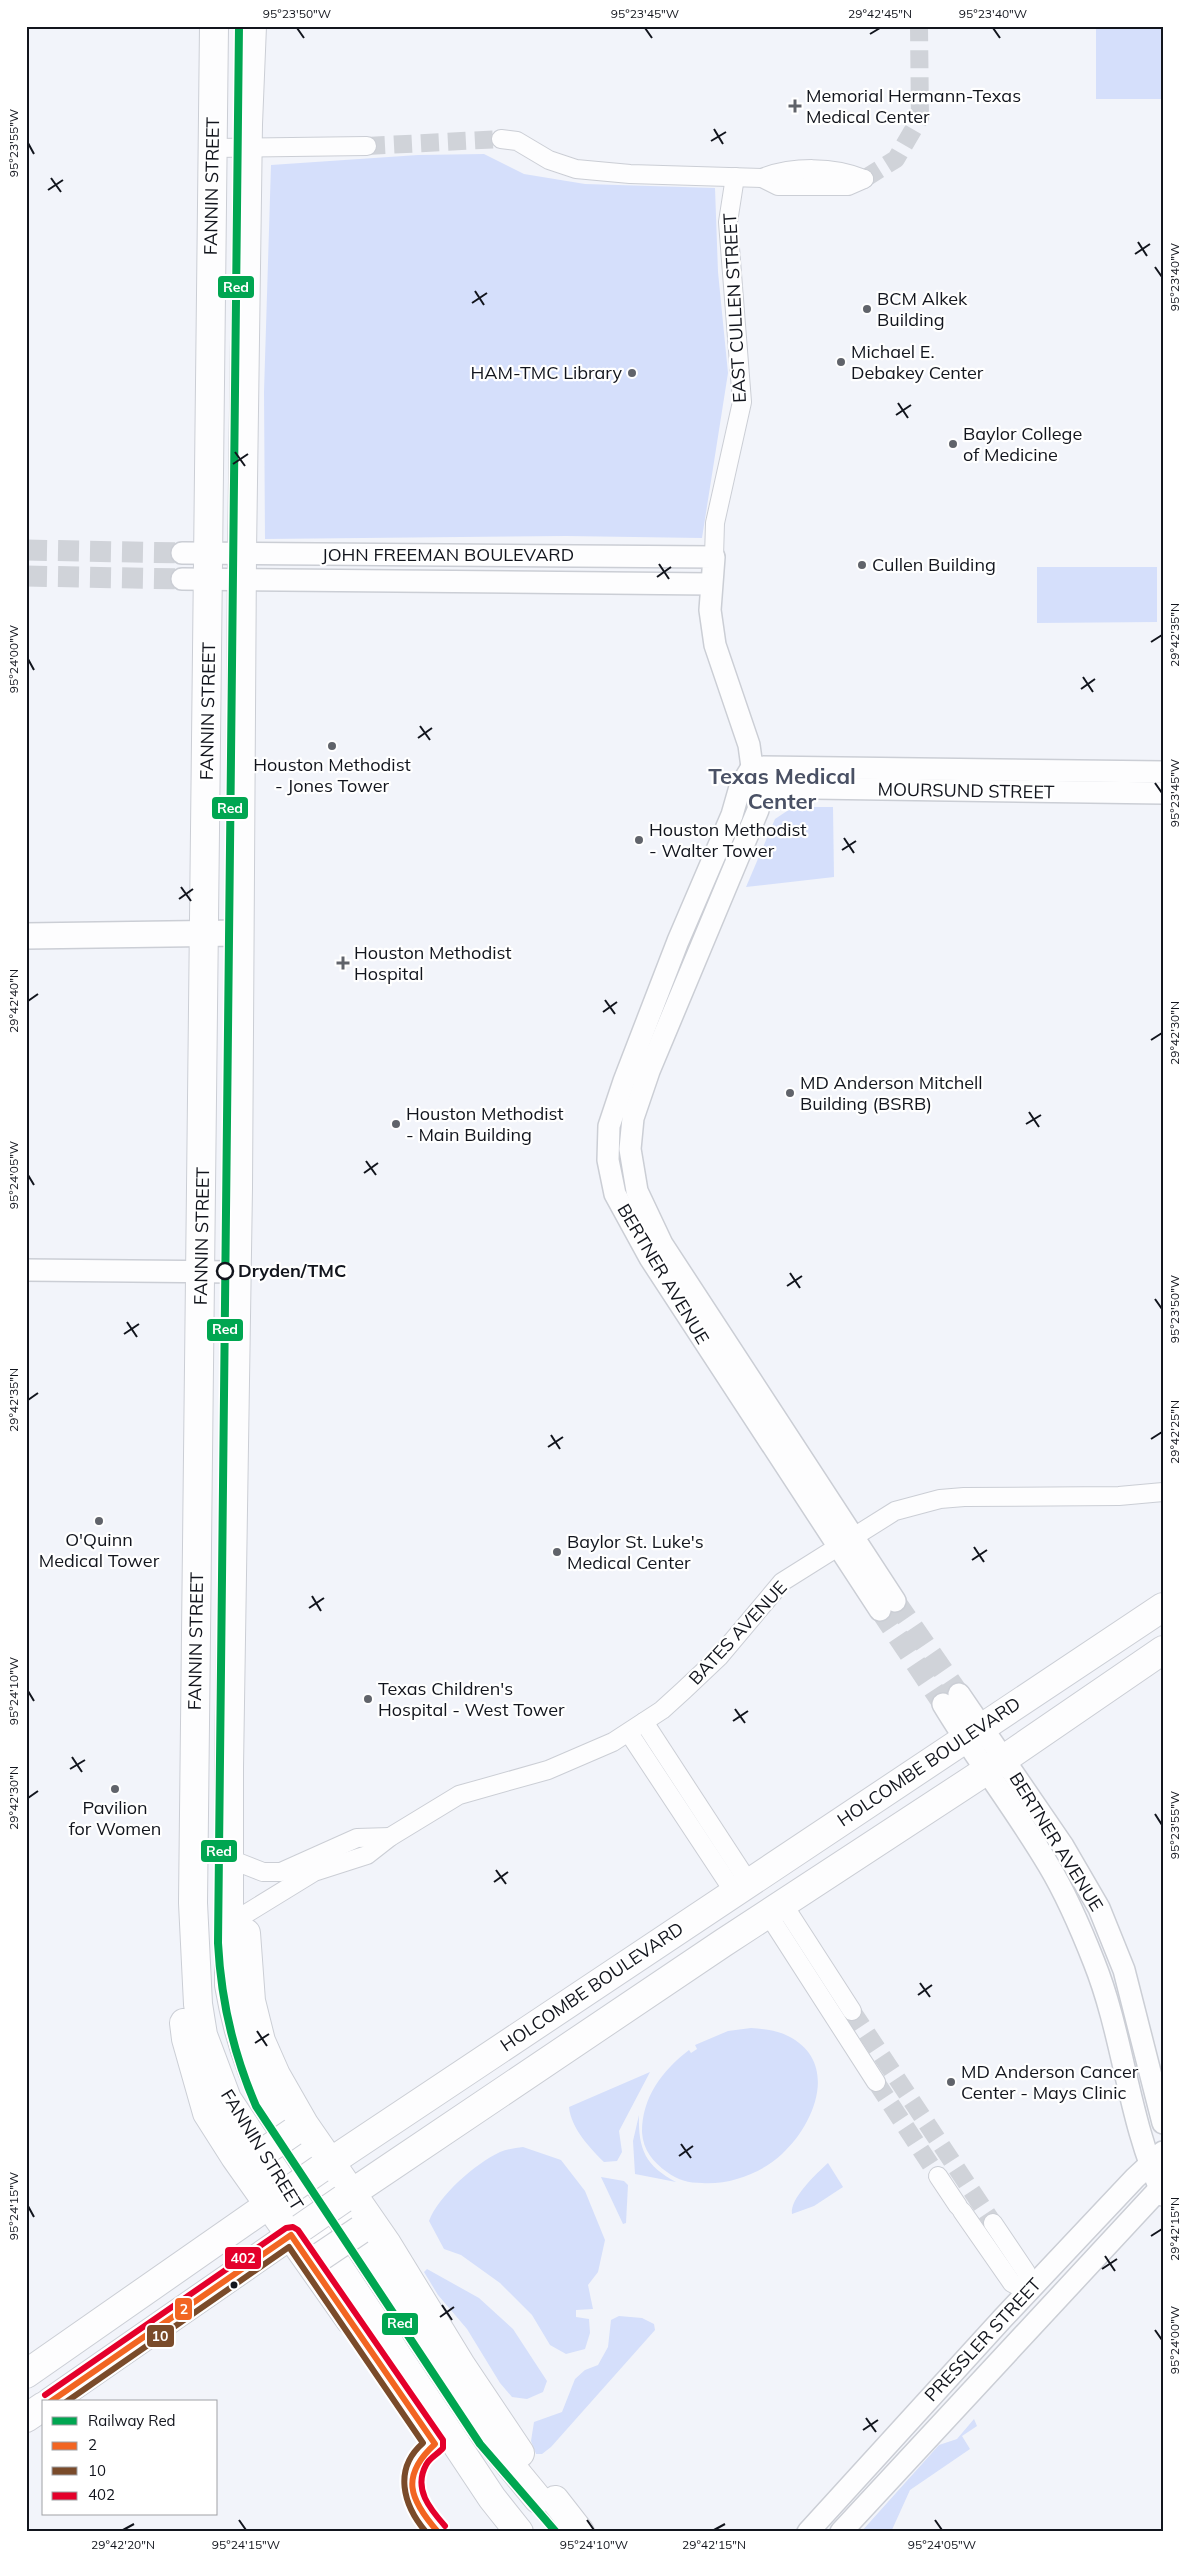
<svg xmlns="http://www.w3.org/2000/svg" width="1189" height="2558" viewBox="0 0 1189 2558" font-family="Mulish,sans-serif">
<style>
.green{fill:#d5dffb}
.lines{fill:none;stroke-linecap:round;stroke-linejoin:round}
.minor-tunnel{stroke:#d0d3d9;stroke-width:18;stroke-dasharray:18 9;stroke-linecap:butt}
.tertiary-tunnel{stroke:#d0d3d9;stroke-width:21;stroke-dasharray:21 11;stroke-linecap:butt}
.minor-casing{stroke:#cbced5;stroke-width:20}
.tertiary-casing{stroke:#cbced5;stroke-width:24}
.secondary-casing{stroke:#cbced5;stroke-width:28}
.primary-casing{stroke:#cbced5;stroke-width:30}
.minor{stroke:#fdfdfe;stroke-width:18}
.tertiary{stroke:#fdfdfe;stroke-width:21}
.secondary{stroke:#fdfdfe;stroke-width:25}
.primary{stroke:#fdfdfe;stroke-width:28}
.primary-bridge-casing{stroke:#cbced5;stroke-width:30;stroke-linecap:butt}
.primary-bridge{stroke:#fdfdfe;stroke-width:28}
.bus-1-casing{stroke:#fff;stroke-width:10}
.bus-2-casing{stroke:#fff;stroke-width:10}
.bus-3-casing{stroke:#fff;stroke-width:10}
.bus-1{stroke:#f26522;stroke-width:6}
.bus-2{stroke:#7a4b2a;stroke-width:6}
.bus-3{stroke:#e4002b;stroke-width:6}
.rail-1-casing{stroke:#fff;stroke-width:11}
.rail-1{stroke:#00a651;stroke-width:8}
.ticks{fill:none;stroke:#12151d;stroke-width:2}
.poi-dot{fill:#60636a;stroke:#fff;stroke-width:2}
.stop-dot{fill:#fff;stroke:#12151d;stroke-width:2.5}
.bus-dot{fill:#12151d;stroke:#fff;stroke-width:2}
.labels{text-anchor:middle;stroke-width:4.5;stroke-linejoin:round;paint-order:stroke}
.poi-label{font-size:18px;fill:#12151d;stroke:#fff;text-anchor:start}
.street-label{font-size:18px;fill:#12151d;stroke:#fff}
.stop-label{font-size:18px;font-weight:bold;fill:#12151d;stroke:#fff;text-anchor:start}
.district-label{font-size:22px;font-weight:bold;fill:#4a5165;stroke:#fff}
.line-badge{stroke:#fff;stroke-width:2}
.badge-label{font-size:14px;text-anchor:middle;font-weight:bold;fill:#fff}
.neatline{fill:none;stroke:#12151d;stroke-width:2}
.ticks-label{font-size:12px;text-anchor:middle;fill:#12151d}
</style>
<rect width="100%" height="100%" fill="#f2f4fa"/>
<!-- green -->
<g class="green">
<rect x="1096" y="26" width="67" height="73"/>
<polygon points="484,154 524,174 585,184 715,188 718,272 728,373 702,538 566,536 265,539 264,392 271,165 418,155"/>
<polygon points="1037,567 1157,567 1157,622 1037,623"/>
<polygon points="800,807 833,807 834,877 746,887 775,819 787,811"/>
<path d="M751,2028C763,2029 777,2030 788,2036C840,2062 815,2124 782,2154C762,2173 730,2185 702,2183C689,2183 677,2180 667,2172C653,2162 643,2150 642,2132C642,2097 662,2071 689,2050L691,2053L697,2049L695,2045L728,2031Z"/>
<path d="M650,2072L619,2131L622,2152L617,2161L604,2162C589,2147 571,2128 569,2107Z"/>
<path d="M639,2115C638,2150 646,2166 676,2182L635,2174L633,2141Z"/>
<path d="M523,2147L561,2160L585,2191L605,2240L598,2272L588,2285L593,2309L576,2310V2317L589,2319L590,2333L585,2349L566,2354L550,2345L532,2315L500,2283L461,2255L444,2249L429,2221C439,2195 475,2164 500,2152C507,2149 516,2148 523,2147Z"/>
<path d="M828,2163L843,2187L814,2206L792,2214C789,2199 817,2173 828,2163Z"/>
<polygon points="601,2177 624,2181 628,2185 626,2223 623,2224"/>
<polygon points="427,2269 479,2298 513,2329 547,2381 543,2392 527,2399 512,2397 500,2383 467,2329 438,2295 424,2272"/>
<polygon points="619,2316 642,2318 654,2324 655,2330 551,2447 542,2454 536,2454 531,2441 534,2422 562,2412 575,2379 585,2370 598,2365 608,2347 611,2320"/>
<polygon points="974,2419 977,2426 962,2436 970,2449 910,2490 891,2532 861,2532 939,2445 957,2439"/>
</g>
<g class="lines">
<!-- minor-tunnel -->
<g class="minor-tunnel">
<polyline points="367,146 501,139"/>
<polyline points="864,179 896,159 920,118 919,26"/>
<polyline points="852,2011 993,2223"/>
<polyline points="876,2082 938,2176"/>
</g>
<!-- tertiary-tunnel -->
<g class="tertiary-tunnel">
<polyline points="26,550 182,553"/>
<polyline points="26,576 182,579"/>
<polyline points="895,1601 959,1694"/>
<polyline points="880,1610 943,1704"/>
</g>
<defs>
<g id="minor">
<polyline points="501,139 517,141 549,160 576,169 630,174 762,178 778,186 848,186 864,179"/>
<polyline points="212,148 367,146"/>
<path d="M762,178C792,166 834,166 864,179"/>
<polyline points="714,557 715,523 742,402 728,222 735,177"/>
<polyline points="644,1722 749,1883"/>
<polyline points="629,1733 734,1892"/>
<polyline points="240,1863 263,1872 281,1872 357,1838 390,1837"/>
<polyline points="783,1904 852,2011"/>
<polyline points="768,1914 876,2082"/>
<polyline points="244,1915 314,1872 367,1855 390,1837 459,1795 548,1770 613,1742 662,1710 684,1690 719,1657 782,1582 895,1511 940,1499 964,1497 1119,1496 1163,1492"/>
<polyline points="938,2176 958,2206"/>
<polyline points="962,2211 1012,2283 1029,2292"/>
<polyline points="993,2223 1026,2272 1029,2292"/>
</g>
<g id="tertiary">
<polyline points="182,553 714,557 710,610 715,645 749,745 752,767 760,788 758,810 649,1071 633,1118 630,1149 637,1191 662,1244 895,1601"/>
<polyline points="182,579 711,584"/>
<polyline points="752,767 740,787 732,815 678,941 624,1081 609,1126 608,1160 615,1194 650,1258 880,1610"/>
<polyline points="752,767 1163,772"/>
<polyline points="746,787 1163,793"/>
<polyline points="26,1270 236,1272"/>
<polyline points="959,1694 1063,1846 1099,1908 1124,1970 1163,2123"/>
<path d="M943,1704C976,1759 1016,1810 1049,1866C1067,1896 1081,1929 1094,1962C1124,2037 1128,2121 1163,2195"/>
<polyline points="808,2532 1003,2318 1135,2178 1163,2152"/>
<polyline points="841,2532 1163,2185"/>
</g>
<polyline id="secondary" points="26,936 239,933"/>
<g id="primary">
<polyline points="214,26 193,1903 198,2004 203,2035 227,2099 492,2498 519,2532"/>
<path d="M252,26L248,124L242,553L238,1188L229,1767V1985C237,2032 250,2075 274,2117L478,2426L538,2499"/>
<polyline points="246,1933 251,2001 261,2041 276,2075 304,2124 387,2244 461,2365 520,2453"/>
<polyline points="184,2023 186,2039 207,2113 235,2157 350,2320"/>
<polyline points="320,2169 1163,1607"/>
<polyline points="343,2199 723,1943 1004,1759 1163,1650"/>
<polyline points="26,2374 281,2196"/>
<polyline points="50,2402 301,2228"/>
<polyline points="26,2418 44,2406"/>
<polyline points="555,2500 580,2532"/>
</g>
</defs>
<!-- minor casing -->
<use href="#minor" class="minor-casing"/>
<!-- tertiary casing -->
<use href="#tertiary" class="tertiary-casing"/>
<!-- secondary casing -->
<use href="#secondary" class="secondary-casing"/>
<!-- primary casing -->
<use href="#primary" class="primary-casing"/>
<!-- minor -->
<use href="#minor" class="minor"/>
<!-- tertiary -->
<use href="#tertiary" class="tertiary"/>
<!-- secondary -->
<use href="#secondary" class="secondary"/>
<!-- primary -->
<use href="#primary" class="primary"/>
<defs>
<g id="primary-bridge">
<polyline points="258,2156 293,2132"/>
<polyline points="281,2196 320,2169"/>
<polyline points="301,2228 343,2199"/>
<polyline points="320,2257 360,2230"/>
</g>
</defs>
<!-- primary-bridge casing -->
<use href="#primary-bridge" class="primary-bridge-casing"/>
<!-- primary-bridge -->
<use href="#primary-bridge" class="primary-bridge"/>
<defs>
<path id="bus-1" d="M50,2402L291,2235L435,2444C400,2476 409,2499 438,2532"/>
<path id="bus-2" d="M66,2402L289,2247L423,2443C393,2469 403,2505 426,2532"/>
<path id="bus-3" d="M45,2395L286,2228L293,2227L298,2230L443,2440V2448C438,2454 429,2458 426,2465C413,2489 430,2509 445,2526"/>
</defs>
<!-- bus-1 casing -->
<use href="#bus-1" class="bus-1-casing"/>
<!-- bus-2 casing -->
<use href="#bus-2" class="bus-2-casing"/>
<!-- bus-3 casing -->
<use href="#bus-3" class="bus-3-casing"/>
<!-- bus-1 -->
<use href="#bus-1" class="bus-1"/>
<!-- bus-2 -->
<use href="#bus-2" class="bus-2"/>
<!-- bus-3 -->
<use href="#bus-3" class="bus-3"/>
<defs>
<path id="rail-1" d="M239,26L218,1943C221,2001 233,2053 256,2106L480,2444L556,2532"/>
</defs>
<!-- rail-1 casing -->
<use href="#rail-1" class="rail-1-casing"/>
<!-- rail-1 -->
<use href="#rail-1" class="rail-1"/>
</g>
<!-- ticks -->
<path class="ticks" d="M297,28L304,38M645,28L652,38M993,28L1000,38M870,34L880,28M714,129L723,144M711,141L726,132M28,143L34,154M51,178L61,192M48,190L63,180M1138,242L1147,256M1135,254L1150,244M1155,267L1162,277M475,291L484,305M472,303L487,293M898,403L908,418M896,415L911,405M235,452L245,466M233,464L248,454M659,564L669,579M657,577L671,567M1151,642L1162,635M28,659L34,670M1083,677L1093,692M1081,689L1095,679M420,726L430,740M418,738L432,728M1155,783L1162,793M844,838L854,853M842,850L856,841M181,887L191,901M179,899L193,889M605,1000L615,1014M28,1001L38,994M603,1012L617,1002M1151,1040L1162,1033M1029,1112L1039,1127M1026,1124L1041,1115M366,1161L376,1175M364,1173L378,1163M28,1175L34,1185M790,1273L800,1288M787,1286L802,1276M1155,1299L1162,1309M127,1322L137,1337M124,1334L139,1324M28,1400L38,1393M551,1435L560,1449M1151,1439L1162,1432M548,1447L563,1437M974,1547L984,1562M972,1560L987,1550M312,1596L321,1611M309,1608L324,1598M28,1691L34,1701M735,1709L745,1723M733,1721L748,1711M72,1757L82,1772M70,1769L85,1760M28,1798L38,1791M1155,1814L1162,1825M496,1870L506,1884M494,1882L508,1872M920,1983L930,1997M918,1995L932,1985M257,2031L267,2046M255,2043L269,2034M681,2144L691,2158M679,2156L693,2146M28,2206L34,2217M1151,2236L1162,2229M1105,2256L1115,2271M1102,2269L1117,2259M442,2305L452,2320M440,2317L454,2307M1155,2330L1162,2340M866,2418L876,2432M863,2430L878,2420M239,2520L246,2530M587,2520L594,2530M935,2520L942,2530M123,2530L134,2524M714,2530L725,2524"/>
<!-- markers -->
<g class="poi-dot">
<path d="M792.5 98.5h5v5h5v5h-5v5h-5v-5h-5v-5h5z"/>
<circle cx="867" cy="309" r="5"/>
<circle cx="841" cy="362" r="5"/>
<circle cx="632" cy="373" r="5"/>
<circle cx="953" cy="444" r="5"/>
<circle cx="862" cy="565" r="5"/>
<circle cx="332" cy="746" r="5"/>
<circle cx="639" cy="840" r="5"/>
<path d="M340.5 955.5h5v5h5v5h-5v5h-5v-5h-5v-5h5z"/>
<circle cx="790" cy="1093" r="5"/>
<circle cx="396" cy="1124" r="5"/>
<circle cx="99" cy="1521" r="5"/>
<circle cx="557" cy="1552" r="5"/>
<circle cx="368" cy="1699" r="5"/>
<circle cx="115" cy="1789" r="5"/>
<circle cx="951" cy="2082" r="5"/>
</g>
<circle class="stop-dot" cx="225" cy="1271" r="8"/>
<circle class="bus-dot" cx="234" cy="2285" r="4.5"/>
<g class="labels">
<!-- poi labels -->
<g class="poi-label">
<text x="806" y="102">Memorial Hermann-Texas<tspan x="806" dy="21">Medical Center</tspan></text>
<text x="877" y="305">BCM Alkek<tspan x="877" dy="21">Building</tspan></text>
<text x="851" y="358">Michael E.<tspan x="851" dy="21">Debakey Center</tspan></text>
<text x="622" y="379" text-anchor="end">HAM-TMC Library</text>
<text x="963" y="440">Baylor College<tspan x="963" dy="21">of Medicine</tspan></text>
<text x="872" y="571">Cullen Building</text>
<text x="332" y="771" text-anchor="middle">Houston Methodist<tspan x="332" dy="21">- Jones Tower</tspan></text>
<text x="649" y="836">Houston Methodist<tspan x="649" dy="21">- Walter Tower</tspan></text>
<text x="354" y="959">Houston Methodist<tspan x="354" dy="21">Hospital</tspan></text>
<text x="800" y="1089">MD Anderson Mitchell<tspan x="800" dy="21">Building (BSRB)</tspan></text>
<text x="406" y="1120">Houston Methodist<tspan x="406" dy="21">- Main Building</tspan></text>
<text x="99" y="1546" text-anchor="middle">O'Quinn<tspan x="99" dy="21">Medical Tower</tspan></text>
<text x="567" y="1548">Baylor St. Luke's<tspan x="567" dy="21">Medical Center</tspan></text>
<text x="378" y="1695">Texas Children's<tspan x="378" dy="21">Hospital - West Tower</tspan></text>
<text x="115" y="1814" text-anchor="middle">Pavilion<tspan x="115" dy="21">for Women</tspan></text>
<text x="961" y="2078">MD Anderson Cancer<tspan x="961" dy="21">Center - Mays Clinic</tspan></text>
</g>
<!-- street labels -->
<g class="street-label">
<text transform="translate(212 186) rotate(-89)" y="6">FANNIN STREET</text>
<text transform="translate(735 308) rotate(-93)" y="6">EAST CULLEN STREET</text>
<text x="448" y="561">JOHN FREEMAN BOULEVARD</text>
<text transform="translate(208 711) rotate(-89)" y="6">FANNIN STREET</text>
<text transform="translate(966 791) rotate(1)" y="6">MOURSUND STREET</text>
<text transform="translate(202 1236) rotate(-89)" y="6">FANNIN STREET</text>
<text transform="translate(663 1274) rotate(59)" y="6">BERTNER AVENUE</text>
<text transform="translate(738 1633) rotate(-47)" y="6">BATES AVENUE</text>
<text transform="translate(196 1641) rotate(-89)" y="6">FANNIN STREET</text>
<text transform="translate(929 1762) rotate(-34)" y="6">HOLCOMBE BOULEVARD</text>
<text transform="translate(1056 1842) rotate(58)" y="6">BERTNER AVENUE</text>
<text transform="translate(592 1987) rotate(-34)" y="6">HOLCOMBE BOULEVARD</text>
<text transform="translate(262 2150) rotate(58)" y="6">FANNIN STREET</text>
<text transform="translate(983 2340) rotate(-47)" y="6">PRESSLER STREET</text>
</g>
<!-- stop labels -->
<g class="stop-label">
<text x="238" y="1277">Dryden/TMC</text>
</g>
<!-- district labels -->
<g class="district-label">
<text x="782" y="784">Texas Medical<tspan x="782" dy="25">Center</tspan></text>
</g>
</g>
<g class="line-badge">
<rect x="217" y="275" width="38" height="24" rx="5" fill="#00a651"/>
<rect x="211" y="796" width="38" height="24" rx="5" fill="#00a651"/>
<rect x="206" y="1318" width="38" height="24" rx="5" fill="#00a651"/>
<rect x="200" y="1839" width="38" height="24" rx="5" fill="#00a651"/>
<rect x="224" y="2246" width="38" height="24" rx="5" fill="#e4002b"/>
<rect x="174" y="2297" width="19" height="24" rx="5" fill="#f26522"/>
<rect x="381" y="2312" width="38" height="24" rx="5" fill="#00a651"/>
<rect x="146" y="2324" width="29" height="24" rx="5" fill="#7a4b2a"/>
</g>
<g class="badge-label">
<text x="236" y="292">Red</text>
<text x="230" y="813">Red</text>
<text x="225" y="1334">Red</text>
<text x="219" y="1856">Red</text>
<text x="243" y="2263">402</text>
<text x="184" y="2314">2</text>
<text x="400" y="2328">Red</text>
<text x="160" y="2341">10</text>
</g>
<!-- border -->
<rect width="1189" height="2558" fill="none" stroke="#ffffff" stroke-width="55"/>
<!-- legend -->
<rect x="42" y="2400" width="175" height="115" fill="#ffffff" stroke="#a0a1a5"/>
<rect x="52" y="2417" width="25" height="8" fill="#00a651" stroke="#a0a1a5"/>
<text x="88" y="2426" font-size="15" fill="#12151d">Railway Red</text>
<rect x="52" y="2442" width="25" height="8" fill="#f26522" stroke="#a0a1a5"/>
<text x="88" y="2450" font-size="15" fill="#12151d">2</text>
<rect x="52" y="2467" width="25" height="8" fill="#7a4b2a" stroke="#a0a1a5"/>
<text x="88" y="2476" font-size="15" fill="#12151d">10</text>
<rect x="52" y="2492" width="25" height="8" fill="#e4002b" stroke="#a0a1a5"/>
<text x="88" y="2500" font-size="15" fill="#12151d">402</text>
<rect x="28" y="28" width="1134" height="2502" class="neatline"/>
<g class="ticks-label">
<text x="297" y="18">95°23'50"W</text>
<text x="645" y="18">95°23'45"W</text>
<text x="880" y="18">29°42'45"N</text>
<text x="993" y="18">95°23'40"W</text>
<text transform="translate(14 143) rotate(-90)" y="4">95°23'55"W</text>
<text transform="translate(1175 277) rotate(-90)" y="4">95°23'40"W</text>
<text transform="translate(1175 635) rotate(-90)" y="4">29°42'35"N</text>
<text transform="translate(14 659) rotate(-90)" y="4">95°24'00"W</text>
<text transform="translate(1175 793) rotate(-90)" y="4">95°23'45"W</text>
<text transform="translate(14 1001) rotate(-90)" y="4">29°42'40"N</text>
<text transform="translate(1175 1033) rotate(-90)" y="4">29°42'30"N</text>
<text transform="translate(14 1175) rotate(-90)" y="4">95°24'05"W</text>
<text transform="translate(1175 1309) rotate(-90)" y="4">95°23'50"W</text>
<text transform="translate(14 1400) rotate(-90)" y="4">29°42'35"N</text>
<text transform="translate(1175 1432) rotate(-90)" y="4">29°42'25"N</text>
<text transform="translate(14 1691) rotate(-90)" y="4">95°24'10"W</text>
<text transform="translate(14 1798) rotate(-90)" y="4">29°42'30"N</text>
<text transform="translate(1175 1825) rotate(-90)" y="4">95°23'55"W</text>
<text transform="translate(14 2206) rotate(-90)" y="4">95°24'15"W</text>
<text transform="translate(1175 2229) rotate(-90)" y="4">29°42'15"N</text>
<text transform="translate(1175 2340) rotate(-90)" y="4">95°24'00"W</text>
<text x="123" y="2549">29°42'20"N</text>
<text x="246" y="2549">95°24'15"W</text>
<text x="594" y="2549">95°24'10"W</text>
<text x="714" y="2549">29°42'15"N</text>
<text x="942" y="2549">95°24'05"W</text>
</g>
</svg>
